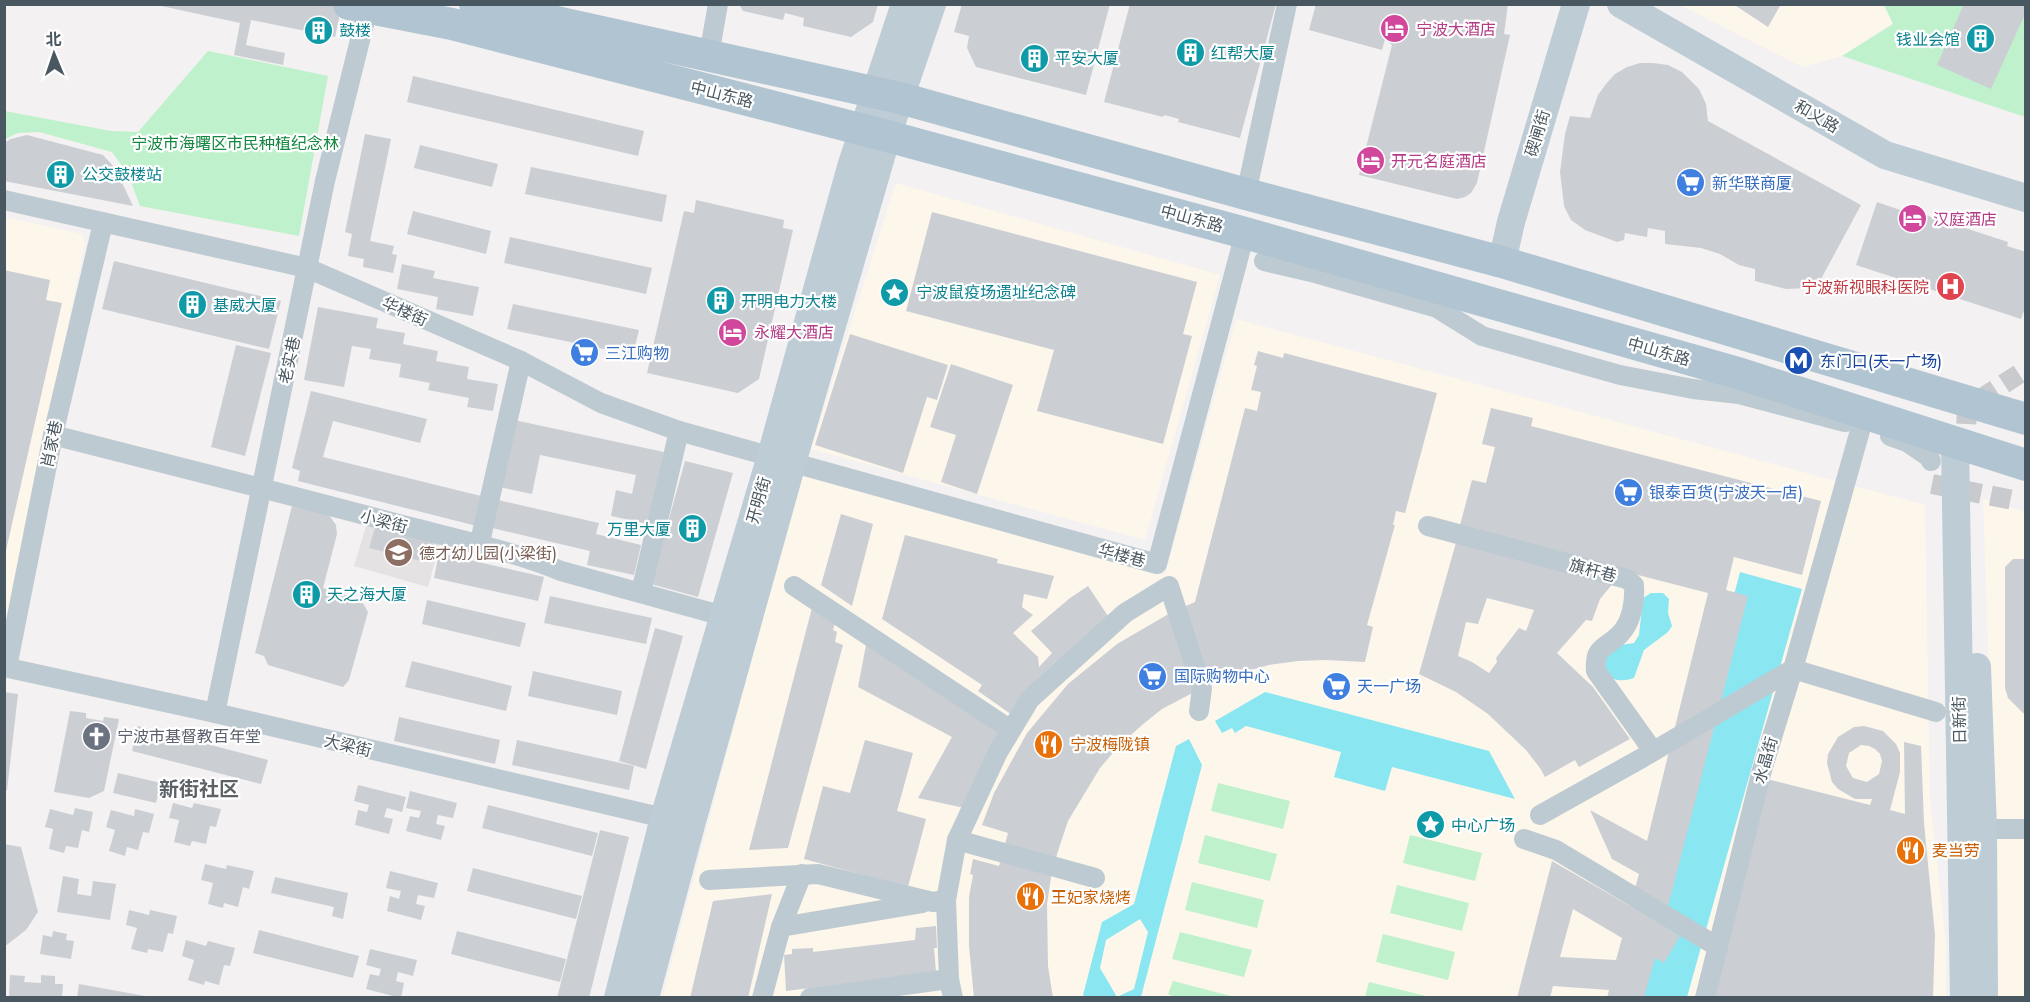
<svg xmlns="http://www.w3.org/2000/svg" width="2030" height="1002" viewBox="0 0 2030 1002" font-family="Jost,'Noto Sans SC',sans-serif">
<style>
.commercial{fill:#fdf6eb}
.education{fill:#e4e2e3}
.green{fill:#bff2cc}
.water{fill:#8ae7f1;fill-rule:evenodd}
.building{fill:#cbcfd4;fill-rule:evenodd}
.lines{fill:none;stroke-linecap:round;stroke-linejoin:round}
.street-tunnel{stroke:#c8cacd;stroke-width:20;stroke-dasharray:20 10;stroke-linecap:butt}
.street{stroke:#becad1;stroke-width:20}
.secondary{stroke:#beccd5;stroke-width:28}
.primary{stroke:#b0c4d1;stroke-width:32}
.labels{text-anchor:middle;stroke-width:4.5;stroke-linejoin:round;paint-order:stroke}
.hotel-label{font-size:16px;fill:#b23c85;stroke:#fff;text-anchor:start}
.culture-label{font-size:16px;fill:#0d838f;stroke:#fff;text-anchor:start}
.street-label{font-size:16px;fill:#485760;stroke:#fff}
.park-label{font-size:16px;fill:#13863f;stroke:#fff}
.shop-label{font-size:16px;fill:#366cbe;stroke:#fff;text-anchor:start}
.health-label{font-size:16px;fill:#be3a42;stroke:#fff;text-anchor:end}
.transit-label{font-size:16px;fill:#164399;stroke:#fff;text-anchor:start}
.education-label{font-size:16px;fill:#785e54;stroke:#fff;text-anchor:start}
.worship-label{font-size:16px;fill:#5b616d;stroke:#fff;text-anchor:start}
.food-label{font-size:16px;fill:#c56008;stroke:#fff;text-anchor:start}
.quarter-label{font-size:20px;font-weight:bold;fill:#5d6266;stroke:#fff}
</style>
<rect width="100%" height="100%" fill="#f3f1f1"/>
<!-- commercial -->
<g class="commercial">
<polygon points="1680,5 1884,5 1893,23 1842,56 1803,67"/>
<polygon points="896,183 1220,275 1145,540 811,449"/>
<polygon points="5,217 82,234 85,244 5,622"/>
<polygon points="1236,319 1925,505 1930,798 1946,946 1946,997 662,998 801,473 1165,575"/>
<polygon points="1983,498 2025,512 2025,997 1996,997 1990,704"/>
</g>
<!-- education -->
<polygon class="education" points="368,520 441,540 428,587 354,566"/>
<!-- green -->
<g class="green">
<polygon points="1884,5 2025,5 2025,117 1842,56 1893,24"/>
<polygon points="208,51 328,76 299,236 140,206 128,174 112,152 39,132 18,133 5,139 5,111 111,131 138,132"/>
<polygon points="1218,783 1290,801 1283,829 1211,811"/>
<polygon points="1205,835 1277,854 1270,881 1198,863"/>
<polygon points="1410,835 1482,853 1475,881 1403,863"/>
<polygon points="1192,882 1264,900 1257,928 1185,910"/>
<polygon points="1397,885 1469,903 1462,931 1390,913"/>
<polygon points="1180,932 1252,950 1244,977 1172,959"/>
<polygon points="1383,934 1455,952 1448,980 1376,962"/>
<polygon points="1173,981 1235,997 1174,997 1168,994"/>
<polygon points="1369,982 1430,997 1365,997"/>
</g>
<!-- water -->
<g class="water">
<polygon points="1740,572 1802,589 1687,997 1628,998"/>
<path d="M1651,593H1663L1669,599L1668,613L1672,626L1668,632L1644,650L1634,678C1616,684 1602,678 1605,658L1620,645L1634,643L1639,635L1643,598Z"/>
<polygon points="1265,692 1489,751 1515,799 1392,767 1385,791 1334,777 1341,752 1246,726 1235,733 1232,728 1222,733 1215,721"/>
<path d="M1189,739L1202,765L1141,997H1085L1083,995L1102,922L1134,904L1176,746ZM1140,919L1148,932L1134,989L1117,997L1100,968L1106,940Z"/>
</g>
<!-- building -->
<g class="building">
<polygon points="152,4 342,4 335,37 251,20 246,45 285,53 283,65 234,55 240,23"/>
<polygon points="739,4 878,4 873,22 851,37 803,26 804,18 785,13 783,20 743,11"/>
<polygon points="962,4 1110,4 1086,95 976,67 967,48 969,36 954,32"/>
<polygon points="1130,4 1276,4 1240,138 1178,122 1179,119 1164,115 1163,117 1104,102"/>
<polygon points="1316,4 1508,4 1504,34 1510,35 1477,183 1471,193 1465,197 1457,199 1359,175 1392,45 1385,39 1382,50 1309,30"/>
<polygon points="1733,4 1781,4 1768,27"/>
<polygon points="1964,4 2026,4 2026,12 1991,89 1937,65"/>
<polygon points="1640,63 1653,63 1668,65 1682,72 1699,89 1706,104 1708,121 1861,205 1821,279 1810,288 1786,289 1755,281 1755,269 1739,265 1720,254 1701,248 1665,244 1665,231 1648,228 1647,237 1625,233 1624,240 1617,242 1585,230 1571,220 1564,206 1560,172 1565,134 1570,116 1590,118 1598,95 1606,84 1615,74 1627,67"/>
<polygon points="413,76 644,131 638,156 407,102"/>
<polygon points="365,134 391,139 370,241 394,246 392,254 397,255 393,273 363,267 364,259 348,256 352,234 345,232"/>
<polygon points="27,135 103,155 115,168 133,206 4,181 4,143 11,139"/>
<polygon points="420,145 498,164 492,187 414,168"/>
<polygon points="531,167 667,195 662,222 525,194"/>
<polygon points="696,200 784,220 783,228 793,230 759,379 738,393 647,373 684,211 694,213"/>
<polygon points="1877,202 1903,211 1904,208 2008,242 2007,246 2026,252 2026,305 2021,319 1856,265"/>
<polygon points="413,211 491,231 486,254 407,234"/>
<polygon points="932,212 1197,282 1183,334 1192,336 1163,444 1037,411 1054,350 906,311"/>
<polygon points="510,237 652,268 646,294 504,263"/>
<polygon points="114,261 281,301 269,349 102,309"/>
<polygon points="402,264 435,271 433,278 479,287 473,316 436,309 438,297 397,289"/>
<polygon points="4,270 50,280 46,300 62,303 5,555"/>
<polygon points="513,304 639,330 633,355 507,329"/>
<polygon points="318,307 378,318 376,328 405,333 403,344 438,351 436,361 469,367 467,379 498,384 493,411 467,407 469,398 428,390 430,383 399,377 401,364 369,359 371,349 352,346 344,387 304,380"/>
<polygon points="850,334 948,365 937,400 927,397 903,473 815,445"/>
<polygon points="236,345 271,353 245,456 211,447"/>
<polygon points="1258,351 1283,358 1284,353 1437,393 1405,513 1396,511 1393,525 1395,525 1367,625 1373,627 1365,662 1325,660 1298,661 1269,665 1240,673 1202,688 1162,709 1142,725 1118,747 1100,768 1068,821 1059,848 1052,871 1047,904 1048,966 1053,998 974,998 969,946 969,897 973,875 970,874 973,859 999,866 1008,833 982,825 994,793 1027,733 1068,684 1117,644 1172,612 1195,602 1245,408 1257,411 1261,392 1251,390 1257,366 1254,365"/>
<polygon points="951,364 1013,385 977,494 941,482 956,435 930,427"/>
<polygon points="311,391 427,419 420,443 333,421 323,457 485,497 477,526 298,481 300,471 292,468"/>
<path d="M1491,408L1533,418L1531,426L1821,501L1802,575L1734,557L1726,590L1748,596L1663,926L1680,936L1664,963L1655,958L1644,998H1607L1609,990L1553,986L1550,998H1517L1552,861L1630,906L1639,874L1612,859L1590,810L1647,841L1708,593L1459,529L1472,480L1486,483L1495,447L1482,444ZM1573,909L1622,938L1616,960L1560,957Z"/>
<polygon points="514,420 664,452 648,524 611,516 616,490 632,494 636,475 540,455 532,494 499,487"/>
<polygon points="685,461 733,473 698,597 651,584"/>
<polygon points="498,500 599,523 596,534 641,545 634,575 587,565 590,551 492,528"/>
<polygon points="292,506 329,515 336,525 337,534 323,588 361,600 368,612 349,680 343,687 268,665 264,656 255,653"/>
<polygon points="841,514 873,524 852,606 821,585"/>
<polygon points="376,524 435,539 429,563 369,548"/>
<polygon points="905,535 998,559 997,563 1054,576 1047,599 1024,594 1022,607 1033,615 1013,633 1038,657 1039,667 1052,653 1031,631 1070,598 1088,586 1110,619 1012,715 978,691 982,685 882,619"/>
<path d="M1457,539L1615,581L1600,599L1592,621L1586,620L1557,653L1593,687L1630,739L1579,767L1575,760L1545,777L1540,768L1526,750L1488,714L1456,692L1419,674ZM1487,598L1534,610L1526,631L1519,628L1496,658L1497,662L1489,673L1472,662L1458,656L1466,622L1478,624Z"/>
<polygon points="439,553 544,577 538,601 434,578"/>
<polygon points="2013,559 2026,559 2026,716 2008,698 2005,688 2005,567"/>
<polygon points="550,596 652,618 646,644 544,623"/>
<polygon points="427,600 526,623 520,647 422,624"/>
<polygon points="813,604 837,617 833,630 837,632 835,642 843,645 788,848 749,850"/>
<polygon points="655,628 683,636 646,769 619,761"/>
<polygon points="866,645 1001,731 969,809 918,798 952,737 858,687"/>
<polygon points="412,661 512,686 506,711 405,687"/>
<polygon points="533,671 622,691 617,715 528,696"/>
<polygon points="4,692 18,694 7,790 4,790"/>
<polygon points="70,711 86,713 86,718 103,721 104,717 119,719 104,791 89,798 54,792"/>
<polygon points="399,717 500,740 495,764 394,741"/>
<polygon points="138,726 268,760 261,784 132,751"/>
<path d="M1864,726L1883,731L1896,744L1900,753V772L1890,810L1905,814L1904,742L1921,746L1924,823L1935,935L1933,998H1711L1767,779L1870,805L1872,799H1855L1838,789L1832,782L1827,763L1828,754L1838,737L1854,727ZM1861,745L1869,746L1875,749L1880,754L1882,761L1879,774L1867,782L1853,778L1846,766L1849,753Z"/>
<polygon points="517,740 634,766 629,790 512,765"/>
<polygon points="865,740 913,753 897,811 926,819 908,887 804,859 823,786 850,793"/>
<polygon points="118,773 161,783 156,803 113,793"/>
<polygon points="358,785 406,797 402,812 387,808 384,817 393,819 389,834 355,825 358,810 367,812 369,805 354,801"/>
<polygon points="410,791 457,803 453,818 438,815 436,824 445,826 441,840 406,831 410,816 419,818 421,811 406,808"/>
<polygon points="173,803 192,808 194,803 221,809 216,827 210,826 206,844 192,841 190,846 174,842 179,820 169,818"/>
<polygon points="488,805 598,833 592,856 482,828"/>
<polygon points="75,808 93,812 89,832 82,830 78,848 66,846 64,853 49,849 53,829 45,827 50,809 73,815"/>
<polygon points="135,809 154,814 149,833 143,832 138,850 127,847 125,856 109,851 115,830 106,827 111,810 134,816"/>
<polygon points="600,830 629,837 589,998 557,998"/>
<polygon points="4,844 21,847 38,912 26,930 4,947"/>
<polygon points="205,864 226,869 227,865 254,871 249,889 243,887 238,907 224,903 223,908 208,904 213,883 201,880"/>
<polygon points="473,868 582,896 576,919 467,891"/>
<polygon points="390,871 438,883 434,898 418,895 416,904 425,906 421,920 387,911 390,896 399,899 401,891 386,888"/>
<polygon points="63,876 79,879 77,894 91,896 93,881 116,884 110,920 57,912"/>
<polygon points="275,877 348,893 343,919 332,916 334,907 271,893"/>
<polygon points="772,894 748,998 690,998 713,901"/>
<polygon points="129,910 149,915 150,910 177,916 173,934 168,933 163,952 148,949 147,953 131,949 137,928 126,925"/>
<polygon points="936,926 937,948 934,948 936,972 786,991 784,955 792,954 792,949 813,948 813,952 915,940 916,928"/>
<polygon points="259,930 359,956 353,978 253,953"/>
<polygon points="53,931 67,934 66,940 74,941 71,959 40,954 43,935 52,937"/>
<polygon points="457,931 566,959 560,982 451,954"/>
<polygon points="186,940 206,946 208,941 235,948 230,966 224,965 219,985 205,981 204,985 188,980 194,960 182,956"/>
<polygon points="370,949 417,960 413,976 398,972 396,981 404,983 401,998 366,989 370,974 379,976 381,969 366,965"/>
<polygon points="10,975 25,976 24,982 41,983 41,975 55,976 55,984 63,984 62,998 9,998"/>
<polygon points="79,984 145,996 145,998 77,998"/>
</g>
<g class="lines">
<!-- street-tunnel -->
<g class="street-tunnel">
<polyline points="1965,454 1967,408 2019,374"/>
<polyline points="1932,484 2013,500"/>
</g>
<!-- street -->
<g class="street">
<polyline points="709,55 718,4"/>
<polyline points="1246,194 1287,4"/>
<polyline points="4,200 307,268 521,361 601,403 679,431 1157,564 1245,233"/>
<polyline points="1264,261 1311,272 1437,308 1482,336 1620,375 1693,389 1739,394 1845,422"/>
<path d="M53,435C166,464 279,492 391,522C447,537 508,549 561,571L734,619"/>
<polyline points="1890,436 1907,442 1929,457 1931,461"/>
<path d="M1428,526L1627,579L1634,585C1635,601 1632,622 1620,634C1606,649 1594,645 1596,671L1653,751"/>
<polyline points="479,546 521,361"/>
<polyline points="794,586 1011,730"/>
<polyline points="641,592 679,431"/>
<polyline points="4,667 215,713 677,821"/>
<polyline points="7,667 53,435 103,223"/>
<polyline points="215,713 325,181 368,8"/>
<polyline points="1540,815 1642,758 1793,669 1861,427"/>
<polyline points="1983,829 2026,829"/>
<polyline points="1524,839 1556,850 1718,947"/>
<polyline points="957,840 1095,878"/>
<polyline points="802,874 781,927 923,903"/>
<polyline points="709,880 818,874 933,902 946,900"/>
<polyline points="762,998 781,927"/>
<polyline points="810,998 949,979"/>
<polyline points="953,998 949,979 946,900 957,840 998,752 1030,699 1125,613 1169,586 1202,688 1199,711"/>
<polyline points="1705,998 1762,770 1793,669 1936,712"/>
</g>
<!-- secondary -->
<g class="secondary">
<polyline points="1621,4 1885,155 2026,198"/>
<polyline points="1502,262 1511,222 1576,4"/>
<polyline points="1955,442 1964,998"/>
<polyline points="1977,667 1983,829 1984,998"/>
<polyline points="618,998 664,818 771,456 851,167 905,4"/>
<polyline points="645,998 691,825 792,463 887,136 932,4"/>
</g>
<!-- primary -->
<g class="primary">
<polyline points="349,4 452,24 887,136 1245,233 1741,374 2026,465"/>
<polyline points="475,4 900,98 1246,194 1502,262 2026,419"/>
</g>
</g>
<!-- icons -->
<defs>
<symbol id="hotel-disc" viewBox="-11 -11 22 22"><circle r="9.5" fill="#d1479c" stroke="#fff"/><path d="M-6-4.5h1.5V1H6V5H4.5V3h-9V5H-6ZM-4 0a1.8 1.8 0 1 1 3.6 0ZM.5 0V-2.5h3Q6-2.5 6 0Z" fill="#fff"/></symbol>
<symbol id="building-disc" viewBox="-11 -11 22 22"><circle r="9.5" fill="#0f9aa8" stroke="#fff"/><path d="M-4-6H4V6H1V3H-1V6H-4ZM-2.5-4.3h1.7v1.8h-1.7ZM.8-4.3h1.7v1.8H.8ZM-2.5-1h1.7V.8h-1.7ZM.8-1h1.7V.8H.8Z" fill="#fff"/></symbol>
<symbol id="supermarket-disc" viewBox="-11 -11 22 22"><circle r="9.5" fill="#3f7fe0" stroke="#fff"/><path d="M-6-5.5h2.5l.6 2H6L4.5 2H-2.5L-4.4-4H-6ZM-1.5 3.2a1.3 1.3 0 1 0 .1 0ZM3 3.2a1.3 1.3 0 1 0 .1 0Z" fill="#fff"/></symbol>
<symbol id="hospital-disc" viewBox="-11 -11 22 22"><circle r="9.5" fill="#e0444e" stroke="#fff"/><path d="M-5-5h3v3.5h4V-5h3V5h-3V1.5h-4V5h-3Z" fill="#fff"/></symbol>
<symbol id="sight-disc" viewBox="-11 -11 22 22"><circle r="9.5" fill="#0f9aa8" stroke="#fff"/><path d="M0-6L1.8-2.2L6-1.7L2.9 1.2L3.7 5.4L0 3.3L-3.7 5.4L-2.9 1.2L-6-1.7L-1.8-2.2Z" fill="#fff"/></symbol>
<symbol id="metro-disc" viewBox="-11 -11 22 22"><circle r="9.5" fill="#1a4fb4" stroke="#fff"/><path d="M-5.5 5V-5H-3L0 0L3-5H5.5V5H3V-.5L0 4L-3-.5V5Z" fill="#fff"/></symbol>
<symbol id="school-disc" viewBox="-11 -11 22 22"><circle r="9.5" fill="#8d6e63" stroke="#fff"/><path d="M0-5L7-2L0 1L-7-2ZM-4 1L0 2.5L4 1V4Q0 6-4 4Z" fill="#fff"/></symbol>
<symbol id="church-disc" viewBox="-11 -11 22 22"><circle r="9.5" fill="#6b7280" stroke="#fff"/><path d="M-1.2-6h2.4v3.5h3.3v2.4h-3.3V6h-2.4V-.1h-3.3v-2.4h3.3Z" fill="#fff"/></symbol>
<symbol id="restaurant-disc" viewBox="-11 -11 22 22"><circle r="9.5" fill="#e8710a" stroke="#fff"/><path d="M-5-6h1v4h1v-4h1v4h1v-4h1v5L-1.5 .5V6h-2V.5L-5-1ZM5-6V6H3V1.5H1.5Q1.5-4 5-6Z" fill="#fff"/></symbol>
</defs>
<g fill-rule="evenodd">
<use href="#hotel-disc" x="1378" y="12" width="33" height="33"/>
<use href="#building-disc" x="302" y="14" width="33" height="33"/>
<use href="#building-disc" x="1964" y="22" width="33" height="33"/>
<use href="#building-disc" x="1174" y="36" width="33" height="33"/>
<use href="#building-disc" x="1018" y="42" width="33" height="33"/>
<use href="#hotel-disc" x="1354" y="144" width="33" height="33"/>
<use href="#building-disc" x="44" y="158" width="33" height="33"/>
<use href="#supermarket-disc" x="1674" y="166" width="33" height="33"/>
<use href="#hotel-disc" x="1896" y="202" width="33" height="33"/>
<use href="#hospital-disc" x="1934" y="270" width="33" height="33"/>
<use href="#sight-disc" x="878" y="276" width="33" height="33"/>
<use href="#building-disc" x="704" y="284" width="33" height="33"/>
<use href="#building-disc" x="176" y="288" width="33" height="33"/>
<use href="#hotel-disc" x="716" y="316" width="33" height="33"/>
<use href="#supermarket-disc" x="568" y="336" width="33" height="33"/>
<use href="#metro-disc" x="1782" y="344" width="33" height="33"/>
<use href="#supermarket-disc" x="1612" y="476" width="33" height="33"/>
<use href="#building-disc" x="676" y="512" width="33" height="33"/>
<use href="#school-disc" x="382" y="536" width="33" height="33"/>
<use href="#building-disc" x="290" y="578" width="33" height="33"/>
<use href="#supermarket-disc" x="1136" y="660" width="33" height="33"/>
<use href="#supermarket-disc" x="1320" y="670" width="33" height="33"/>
<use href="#church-disc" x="80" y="720" width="33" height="33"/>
<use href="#restaurant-disc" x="1032" y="728" width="33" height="33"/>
<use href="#sight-disc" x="1414" y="808" width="33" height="33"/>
<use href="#restaurant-disc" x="1894" y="834" width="33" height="33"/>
<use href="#restaurant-disc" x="1014" y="880" width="33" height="33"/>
</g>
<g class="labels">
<!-- hotel labels -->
<g class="hotel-label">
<text x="1416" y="35">宁波大酒店</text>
<text x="1391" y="167">开元名庭酒店</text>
<text x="1933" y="225">汉庭酒店</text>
<text x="754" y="338">永耀大酒店</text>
</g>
<!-- culture labels -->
<g class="culture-label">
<text x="339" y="36">鼓楼</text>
<text x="1960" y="45" text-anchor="end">钱业会馆</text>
<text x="1211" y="59">红帮大厦</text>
<text x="1055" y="64">平安大厦</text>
<text x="82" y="180">公交鼓楼站</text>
<text x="916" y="298">宁波鼠疫场遗址纪念碑</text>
<text x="741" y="307">开明电力大楼</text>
<text x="213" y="311">基威大厦</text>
<text x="671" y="535" text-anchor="end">万里大厦</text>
<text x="327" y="600">天之海大厦</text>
<text x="1451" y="831">中心广场</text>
</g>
<!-- street labels -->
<g class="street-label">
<text transform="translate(722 94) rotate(14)" y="6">中山东路</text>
<text transform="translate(1817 116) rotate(30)" y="6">和义路</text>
<text transform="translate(1537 133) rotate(-73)" y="6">碶闸街</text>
<text transform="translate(1192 218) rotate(15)" y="6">中山东路</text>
<text transform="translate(405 311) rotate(24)" y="6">华楼街</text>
<text transform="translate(1659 351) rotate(16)" y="6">中山东路</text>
<text transform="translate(289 360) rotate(-78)" y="6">老实巷</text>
<text transform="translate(51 444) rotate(-78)" y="6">肖家巷</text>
<text transform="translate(758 500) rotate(-74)" y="6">开明街</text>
<text transform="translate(384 521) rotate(15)" y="6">小梁街</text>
<text transform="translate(1122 555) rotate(15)" y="6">华楼巷</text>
<text transform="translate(1593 570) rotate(15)" y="6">旗杆巷</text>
<text transform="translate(1959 720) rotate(-91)" y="6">日新街</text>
<text transform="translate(348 745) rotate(13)" y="6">大梁街</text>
<text transform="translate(1765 760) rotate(-74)" y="6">水晶街</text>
</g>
<!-- park labels -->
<g class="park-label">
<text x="235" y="149">宁波市海曙区市民种植纪念林</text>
</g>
<!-- shop labels -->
<g class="shop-label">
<text x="1712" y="189">新华联商厦</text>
<text x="605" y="359">三江购物</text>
<text x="1649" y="498">银泰百货(宁波天一店)</text>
<text x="1174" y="682">国际购物中心</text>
<text x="1357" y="692">天一广场</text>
</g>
<!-- health labels -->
<g class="health-label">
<text x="1929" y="293">宁波新视眼科医院</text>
</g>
<!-- transit labels -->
<g class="transit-label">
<text x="1820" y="367">东门口(天一广场)</text>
</g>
<!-- education labels -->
<g class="education-label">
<text x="419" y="559">德才幼儿园(小梁街)</text>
</g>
<!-- worship labels -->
<g class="worship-label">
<text x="117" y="742">宁波市基督教百年堂</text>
</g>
<!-- food labels -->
<g class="food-label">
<text x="1070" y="750">宁波梅陇镇</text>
<text x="1932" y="856">麦当劳</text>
<text x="1051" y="903">王妃家烧烤</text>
</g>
<!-- quarter labels -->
<g class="quarter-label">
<text x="199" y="796">新街社区</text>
</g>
</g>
<!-- border -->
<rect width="2030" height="1002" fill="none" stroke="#485760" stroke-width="12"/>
<!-- north arrow -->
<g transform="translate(54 54) rotate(358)" stroke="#ffffff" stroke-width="4.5" paint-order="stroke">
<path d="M0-4.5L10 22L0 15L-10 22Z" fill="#485760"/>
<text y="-9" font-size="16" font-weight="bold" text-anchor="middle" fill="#485760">北</text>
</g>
</svg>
